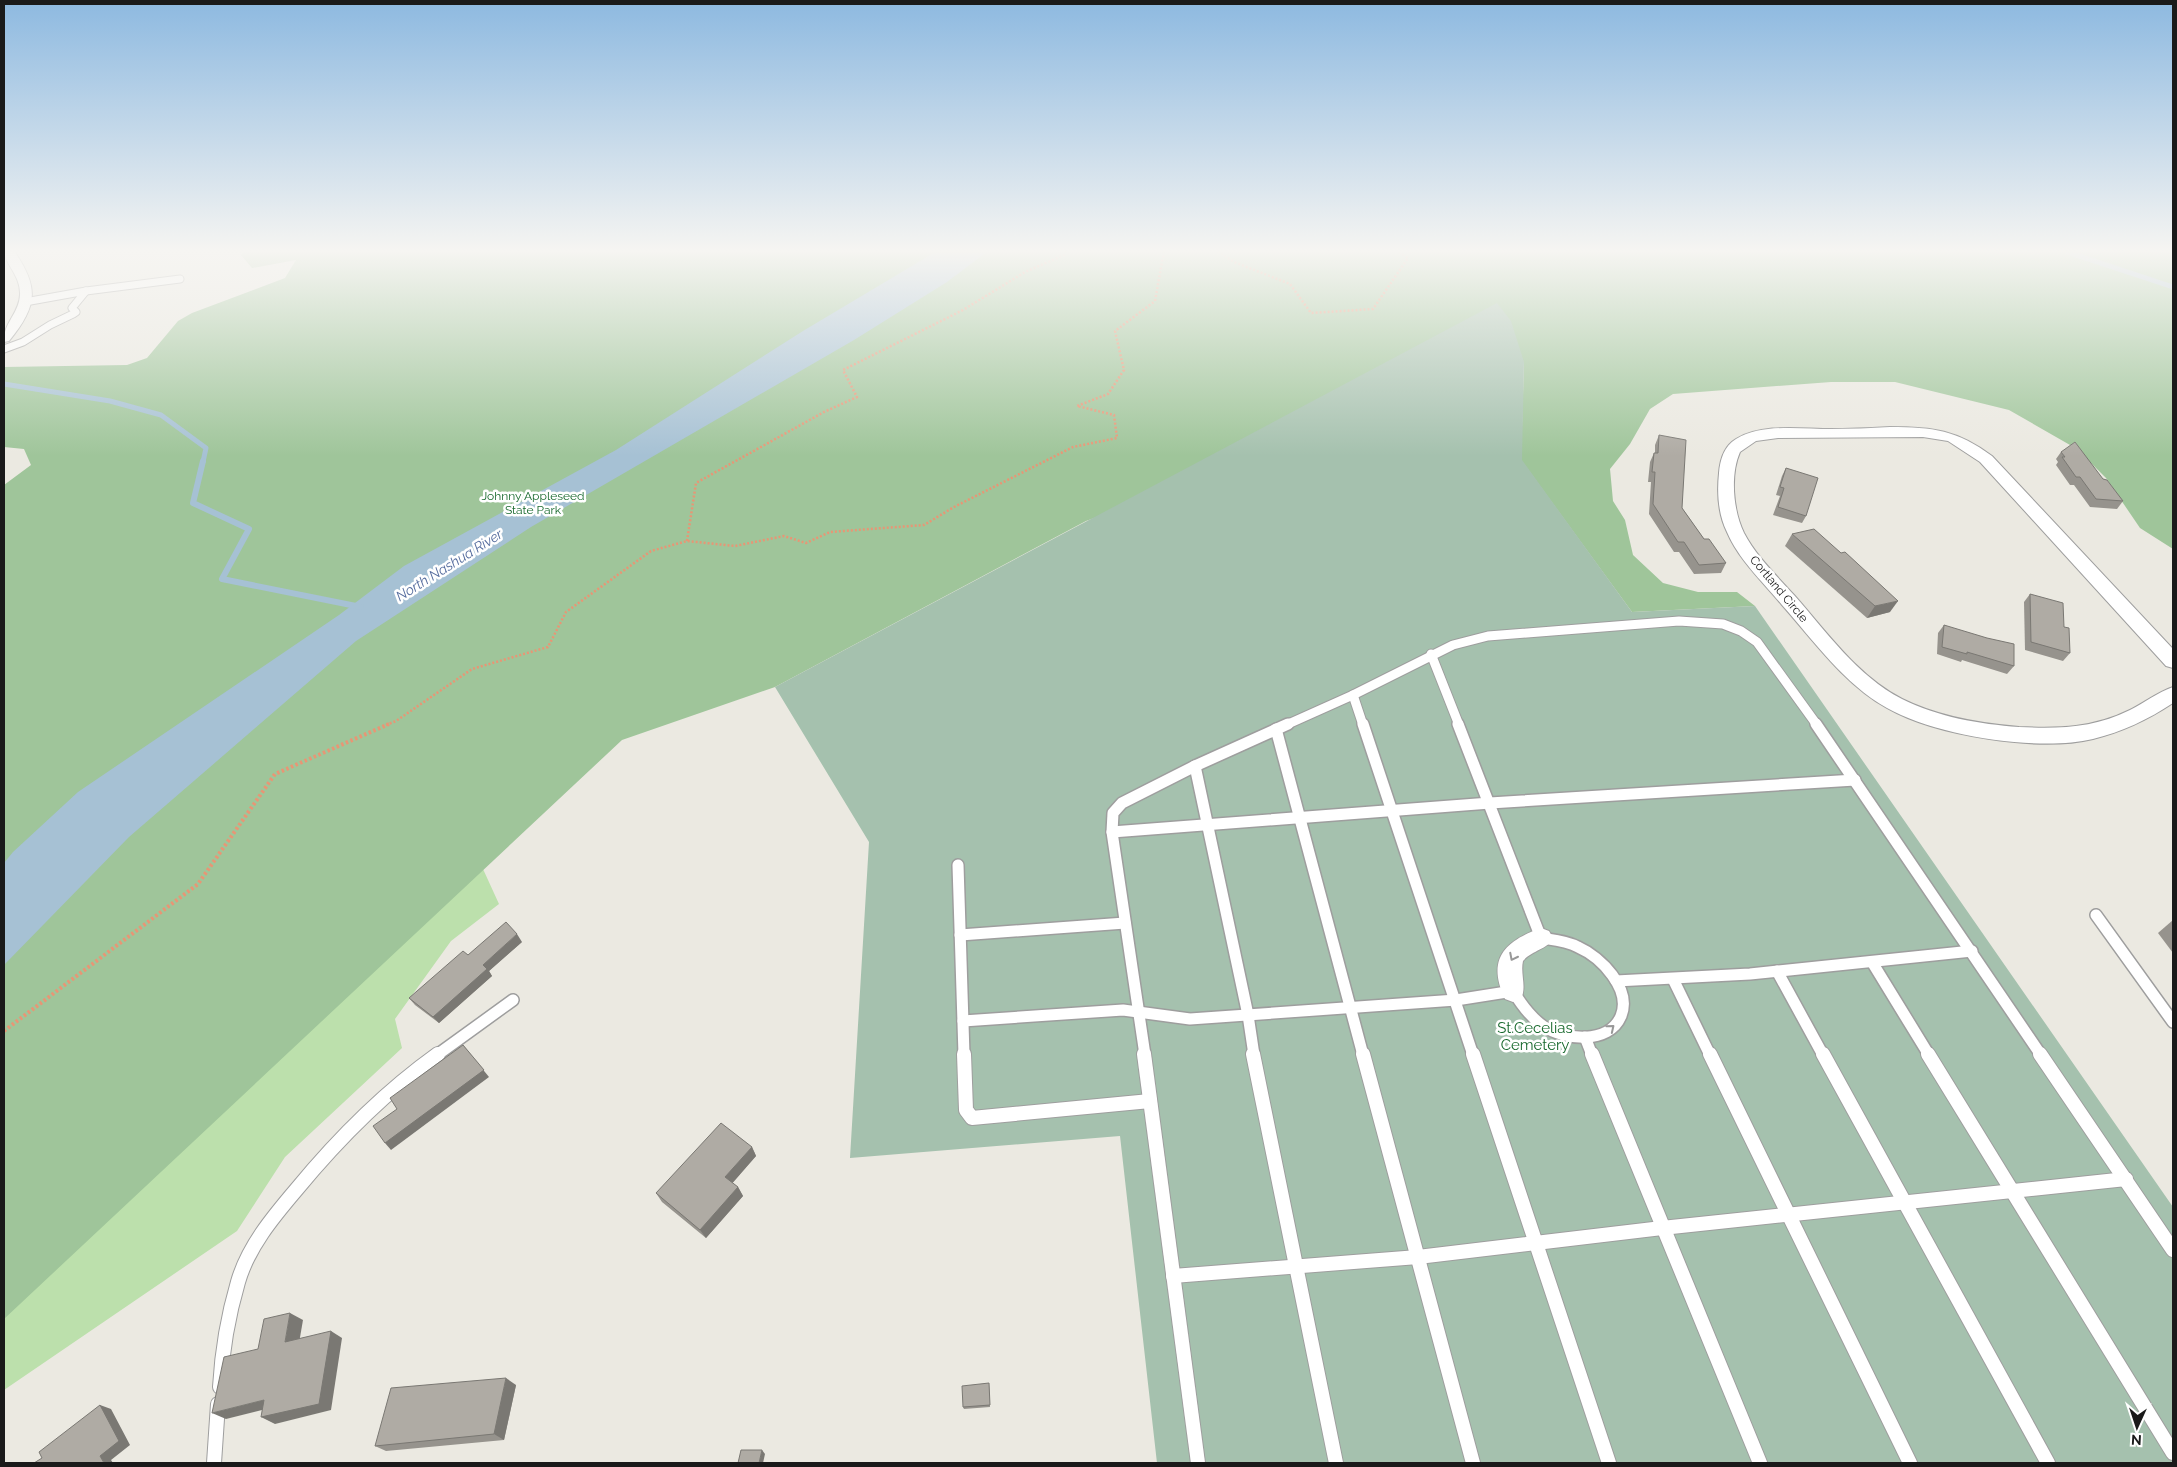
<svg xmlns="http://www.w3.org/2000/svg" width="2177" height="1467" viewBox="0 0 2177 1467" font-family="Raleway,sans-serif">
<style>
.grass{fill:#bce0ac}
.forest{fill:#9fc59a}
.cemetery{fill:#a5c1ae}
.water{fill:#a6c1d4}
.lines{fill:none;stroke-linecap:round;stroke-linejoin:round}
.stream-far1{stroke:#a6c1d4;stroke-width:5}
.stream{stroke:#a6c1d4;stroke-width:6}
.service-far3-casing{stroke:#9e9e9e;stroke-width:9}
.service-far2-casing{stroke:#9e9e9e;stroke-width:11}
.service-far1-casing{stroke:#9e9e9e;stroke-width:14}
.service-casing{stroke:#9e9e9e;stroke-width:16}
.minor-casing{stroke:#9e9e9e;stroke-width:2}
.path-far1{stroke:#e89675;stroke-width:2.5;stroke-dasharray:2 2;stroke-linecap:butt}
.path{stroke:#e89675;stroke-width:4;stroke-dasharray:2.5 2.5;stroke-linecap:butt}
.service-far3{stroke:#fff;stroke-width:7}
.service-far2{stroke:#fff;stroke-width:9}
.service-far1{stroke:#fff;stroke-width:11}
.service{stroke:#fff;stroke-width:14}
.minor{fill:#fff;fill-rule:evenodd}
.wall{fill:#96938d}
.shaded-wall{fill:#7a7873}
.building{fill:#afaba4;stroke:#7a7873}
.oneway{stroke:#989898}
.labels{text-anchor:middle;stroke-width:5;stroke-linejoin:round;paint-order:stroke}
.park-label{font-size:12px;fill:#18692d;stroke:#fff}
.street-label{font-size:12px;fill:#1a1a1a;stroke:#fff}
.water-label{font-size:14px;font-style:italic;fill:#546b9d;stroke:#fff}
.near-park-label{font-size:15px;fill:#18692d;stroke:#fff}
</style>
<rect width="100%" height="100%" fill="#ebe9e1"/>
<!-- grass -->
<polygon class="grass" points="483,869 499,904 451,941 395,1019 402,1048 285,1157 237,1231 4,1390 4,1121"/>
<!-- forest -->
<polygon class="forest" points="244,251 2173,251 2173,549 2140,528 2106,478 2077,449 2009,410 1895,382 1831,382 1673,394 1650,409 1630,444 1610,469 1613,501 1625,520 1633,555 1663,583 1698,592 1737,592 1755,606 1632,612 1521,460 1524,362 1086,521 775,687 622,740 4,1319 4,485 31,465 24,449 4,447 4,367 127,365 147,358 178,321 192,313 285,278 296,260 252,268 241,255"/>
<!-- cemetery -->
<polygon class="cemetery" points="1497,303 1511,321 1524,362 1522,460 1632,612 1755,606 2173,1207 2173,1463 1157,1463 1120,1136 850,1158 869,842 775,687"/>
<!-- water -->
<polygon class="water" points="937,251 988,251 947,282 854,340 531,527 356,641 129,837 4,965 4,863 13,852 78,792 339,615 404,566 616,450 803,331"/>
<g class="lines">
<!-- stream-far1 -->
<g class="stream-far1">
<polyline points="2064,251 2173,287"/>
<polyline points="4,384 110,401 161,415 206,448 203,462"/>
</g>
<!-- stream -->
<polyline class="stream" points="203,461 193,503 249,529 222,579 361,607"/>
<defs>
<g id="service-far3">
<polyline points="25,302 86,291 180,279"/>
<polyline points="4,349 23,342 50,325 73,314 76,312 72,308 86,291"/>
</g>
<g id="service-far2">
<polyline points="1431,654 1459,725"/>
<polyline points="1353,695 1363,725"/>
<polyline points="1286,725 1353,695 1453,645 1488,636 1679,621 1723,624 1741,631 1757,642 1817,725"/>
</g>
<g id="service-far1">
<polyline points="1363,724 1473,1055"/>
<polyline points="1816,724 2041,1055"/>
<polyline points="1276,729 1363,1055"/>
<polyline points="1195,766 1248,1015 1254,1055"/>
<polyline points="1112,832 1490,803 1855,780"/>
<polyline points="958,865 964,1055"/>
<polyline points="2096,915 2173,1022"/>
<polyline points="960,935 1125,923"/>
<polyline points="1872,962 1929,1055"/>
<polyline points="1777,971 1823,1055"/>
<polyline points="1673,979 1710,1055"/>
<polyline points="1616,981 1750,974 1972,951"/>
<path d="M963,1021L1123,1010L1190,1019L1456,1000L1513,991C1521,1004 1530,1017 1543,1026C1564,1040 1609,1045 1621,1016C1632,989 1601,957 1578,947C1567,941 1554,940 1541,938L1458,724"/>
<polyline points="1585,1037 1592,1055"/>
<polyline points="437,1055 513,1000"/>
<polyline points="1145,1055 1112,832 1113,813 1122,803 1195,766 1288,724"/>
</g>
<g id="service">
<polyline points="964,1054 966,1110 972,1118 1150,1101"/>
<polyline points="1144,1054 1198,1463"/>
<polyline points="1253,1054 1336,1463"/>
<polyline points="1363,1054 1473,1463"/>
<polyline points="1473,1054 1609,1463"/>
<polyline points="1592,1054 1760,1463"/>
<polyline points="1710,1054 1910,1463"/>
<polyline points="1823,1054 2048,1463"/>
<polyline points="1928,1054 2173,1453"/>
<polyline points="2040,1054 2173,1250"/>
<polyline points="1173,1276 1418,1257 1662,1228 2126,1179"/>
<path d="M220,1387C222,1352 228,1316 238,1282C248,1247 273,1217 296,1190C338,1139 385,1092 438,1054"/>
<polyline points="214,1463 218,1404"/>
</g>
<g id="minor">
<path d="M4,251H14C40,288 37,307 9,341L4,342C3,323 19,314 20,295C21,276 6,266 4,251Z"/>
<path d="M1890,427C1933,427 1957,430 1992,456L2173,649V668L2166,666L1980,462L1948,441L1923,437L1778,438L1756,441L1740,452C1730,475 1733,510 1744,533C1756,556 1776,575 1794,595C1826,631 1857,676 1902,699C1938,717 1979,724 2019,727C2059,729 2094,728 2130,710C2144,703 2158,692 2173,687V703C2149,719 2122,732 2093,739C2039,752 1936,736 1887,708C1844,684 1814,641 1782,605C1763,582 1739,560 1727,532C1718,514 1717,492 1719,473C1720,460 1724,446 1736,439C1763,423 1801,429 1831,429C1851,429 1871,428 1890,427Z"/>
<path d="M1541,928L1549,931L1553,938C1547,950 1532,950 1523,961C1520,974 1527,986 1521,999L1513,1002L1505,999C1486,959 1505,941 1541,928Z"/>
</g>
</defs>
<!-- service-far3 casing -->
<use href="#service-far3" class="service-far3-casing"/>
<!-- service-far2 casing -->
<use href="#service-far2" class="service-far2-casing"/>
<!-- service-far1 casing -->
<use href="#service-far1" class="service-far1-casing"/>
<!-- service casing -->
<use href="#service" class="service-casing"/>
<!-- minor casing -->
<use href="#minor" class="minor-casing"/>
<!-- path-far1 -->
<g class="path-far1">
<polyline points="1218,251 1234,262 1290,284 1311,313 1373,309 1408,258 1398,251"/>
<polyline points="687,541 696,483 824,412 857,397 843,370 963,310 1025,272 1064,255 1066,251"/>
<polyline points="386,725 396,721 472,669 548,647 566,612 651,551 687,541 735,546 784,536 806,543 830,532 924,525 954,507 1073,447 1117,438 1114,415 1077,406 1108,394 1124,370 1115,331 1155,301 1164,251"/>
</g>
<!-- path -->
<polyline class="path" points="4,1031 198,884 275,774 389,724"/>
<!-- service-far3 -->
<use href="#service-far3" class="service-far3"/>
<!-- service-far2 -->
<use href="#service-far2" class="service-far2"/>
<!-- service-far1 -->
<use href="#service-far1" class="service-far1"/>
<!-- service -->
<use href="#service" class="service"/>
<!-- minor -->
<use href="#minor" class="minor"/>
</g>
<!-- wall -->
<g class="wall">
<polygon points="1659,435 1682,508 1704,539 1726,563 1721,573 1694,574 1679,552 1674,552 1649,514 1651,482 1648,482 1650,462 1654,453 1655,453 1655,445"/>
<polygon points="2061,452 2103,479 2123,501 2117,509 2090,507 2074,485 2070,485 2056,465 2058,462 2056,459"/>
<polygon points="1786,468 1806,516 1802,523 1773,515 1780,496 1776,495 1782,476"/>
<polygon points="1792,534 1890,612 1867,618 1785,546"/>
<polygon points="2030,594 2064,627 2070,653 2063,661 2025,650 2024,602"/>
<polygon points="1944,625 2014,666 2007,674 1962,660 1961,662 1937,654 1938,633"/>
<polygon points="2173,920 2173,953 2158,933"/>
<polygon points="522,942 489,971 492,976 439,1023 415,1005 409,998 468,955"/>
<polygon points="752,1147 756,1156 732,1183 738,1187 743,1196 706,1238 662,1202 656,1193"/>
<polygon points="989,1383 990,1407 964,1409 963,1407"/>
<polygon points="516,1385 504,1440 386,1451 375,1446"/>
</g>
<!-- shaded-wall -->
<g class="shaded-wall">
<polygon points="1898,601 1890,612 1867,618 1875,606"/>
<polygon points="517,934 522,942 489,971 492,976 439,1023 433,1017 483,965"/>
<polygon points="463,1045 489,1077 391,1150 385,1143"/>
<polygon points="752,1147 756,1156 730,1186 725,1177"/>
<polygon points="738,1187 743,1196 706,1238 700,1230"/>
<polygon points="290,1313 303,1320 298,1349 285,1342"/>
<polygon points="331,1331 342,1338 331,1410 275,1424 261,1417"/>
<polygon points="506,1378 516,1385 504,1440 494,1434"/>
<polygon points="264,1400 278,1406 226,1419 212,1413"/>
<polygon points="100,1405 111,1409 130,1445 111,1460 113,1463 104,1463 100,1456"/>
<polygon points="762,1450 765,1454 763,1463 759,1463"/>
</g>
<!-- building -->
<g class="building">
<polygon points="1659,435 1686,440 1682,508 1704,539 1709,539 1726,563 1699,565 1684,542 1678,542 1653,504 1655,472 1652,472 1654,453 1658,453"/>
<polygon points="2075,442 2103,479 2107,480 2123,501 2096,499 2080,477 2076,477 2062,457 2065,457 2061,452"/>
<polygon points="1786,468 1818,478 1806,516 1778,507 1784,488 1780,487"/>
<polygon points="1814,529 1841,553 1845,552 1898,601 1875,606 1792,534"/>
<polygon points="2030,594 2063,603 2064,627 2069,628 2070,653 2031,642"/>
<polygon points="1944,625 1987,638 2014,644 2014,666 1967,652 1967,654 1942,647"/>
<polygon points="506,922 517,934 483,965 487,969 433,1017 409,998 463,951 468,955"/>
<polygon points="463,1045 484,1070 385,1143 373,1126 397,1109 390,1098"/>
<polygon points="721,1123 752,1147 725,1177 738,1187 700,1230 656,1193"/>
<polygon points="290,1313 285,1342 331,1331 319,1404 261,1417 264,1400 212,1413 224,1357 258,1349 264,1319"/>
<polygon points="506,1378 494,1434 375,1446 391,1388"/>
<polygon points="989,1383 990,1405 963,1407 962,1386"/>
<polygon points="100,1405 119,1441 100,1456 104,1463 34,1463 42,1458 39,1452"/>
<polygon points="741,1450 762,1450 759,1463 738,1463"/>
</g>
<!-- one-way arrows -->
<defs><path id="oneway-chevron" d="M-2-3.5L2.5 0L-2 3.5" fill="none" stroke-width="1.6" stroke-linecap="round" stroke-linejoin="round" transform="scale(1.25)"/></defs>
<g class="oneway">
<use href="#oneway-chevron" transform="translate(1513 957) rotate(117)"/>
<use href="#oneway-chevron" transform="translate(1611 1028) rotate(-39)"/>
</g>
<!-- sky -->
<linearGradient id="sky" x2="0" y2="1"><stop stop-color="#8db9e0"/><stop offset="0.55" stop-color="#f6f5f2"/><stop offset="1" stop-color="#f6f5f2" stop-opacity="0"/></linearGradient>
<rect width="2177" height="456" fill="url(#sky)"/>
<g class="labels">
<!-- park labels -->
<g class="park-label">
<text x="533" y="500">Johnny Appleseed<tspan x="533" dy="14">State Park</tspan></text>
</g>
<!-- street labels -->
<g class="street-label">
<text transform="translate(1779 589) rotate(50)" y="4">Cortland Circle</text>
</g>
<!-- water labels -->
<g class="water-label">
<text transform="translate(449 565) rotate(-32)" y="5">North Nashua River</text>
</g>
<!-- near-park labels -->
<g class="near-park-label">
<text x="1535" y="1033">St.Cecelias<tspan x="1535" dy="17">Cemetery</tspan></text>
</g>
</g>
<!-- border -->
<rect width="2177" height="1467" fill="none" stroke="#1a1a1a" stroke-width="10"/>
<!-- north arrow -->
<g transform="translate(2137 1427) rotate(183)" stroke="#ffffff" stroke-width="4" paint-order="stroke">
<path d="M0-4L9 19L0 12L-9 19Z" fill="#1a1a1a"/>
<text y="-8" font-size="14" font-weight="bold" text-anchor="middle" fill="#1a1a1a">N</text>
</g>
</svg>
